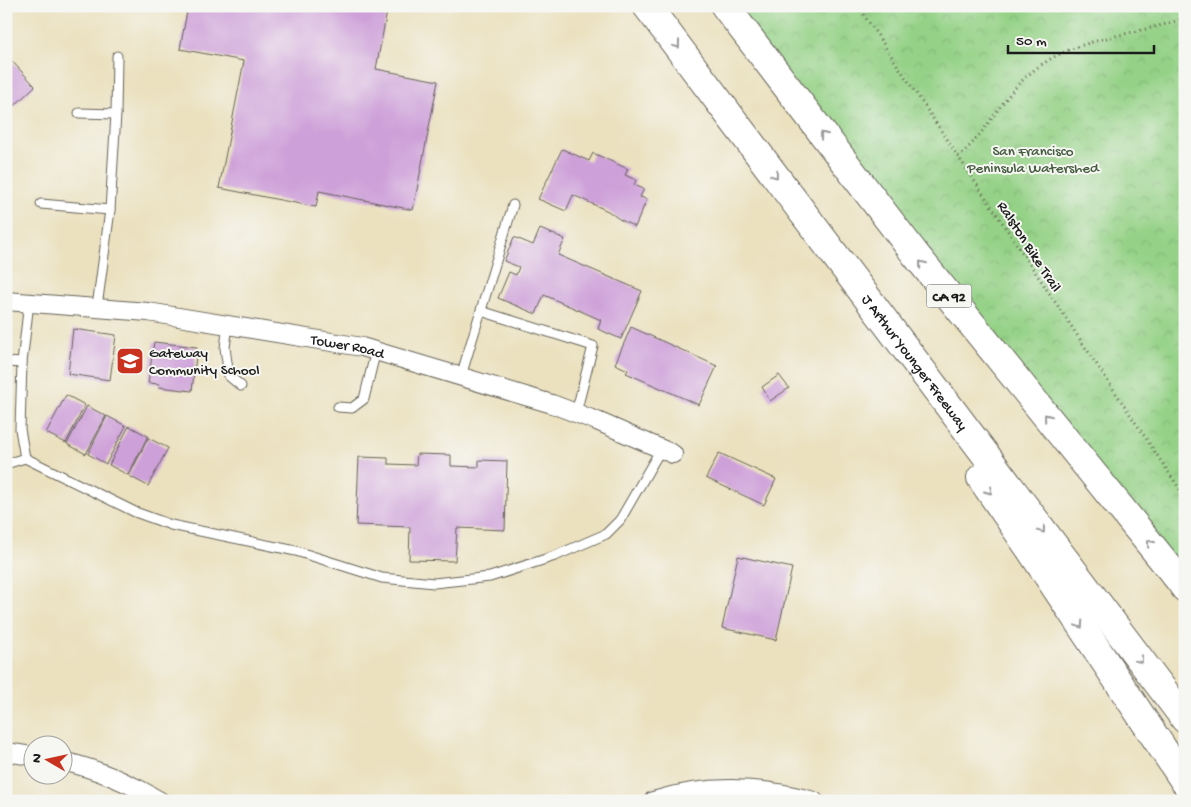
<svg xmlns="http://www.w3.org/2000/svg" width="1191" height="807" viewBox="0 0 1191 807" font-family="'Gochi Hand',sans-serif">
<style>
.park{fill:url(#park-crowns);stroke:#587752}
.building{fill:#cea0d9}
.lines{fill:none;stroke-linecap:round;stroke-linejoin:round}
.lane-casing{stroke:#646155;stroke-width:11}
.street-casing{stroke:#646155;stroke-width:20}
.highway-casing{stroke:#646155;stroke-width:30}
.path{stroke:#646155;stroke-width:3;stroke-dasharray:1 4;stroke-linecap:butt}
.lane{stroke:#fff;stroke-width:9}
.street{stroke:#fff;stroke-width:18}
.highway{stroke:#fff;stroke-width:28}
.oneway{stroke:#999}
.labels{text-anchor:middle;stroke-width:4;stroke-linejoin:round;paint-order:stroke}
.shield{fill:#f6f6f2;stroke:#5d5d5c;stroke-width:1}
.shield-label{font-size:14px;font-weight:bold;fill:#1c1c1c}
.park-label{font-size:15px;fill:#465c41;stroke:#f6f6f2}
.street-label{font-size:15px;fill:#1c1c1c;stroke:#f6f6f2}
.poi-label{font-size:15px;fill:#1c1c1c;stroke:#f6f6f2;text-anchor:start}
</style>
<defs>
<pattern id="park-crowns" width="20" height="18" patternUnits="userSpaceOnUse" patternTransform="scale(1.25)"><rect width="20" height="18" fill="#95d287"/><path d="M2 6a3 3 0 1 1 6 0M12 15a3 3 0 1 1 6 0" fill="none" stroke="#80b474"/></pattern>
</defs>
<rect width="100%" height="100%" fill="#f6f6f2"/>
<filter id="ink" filterUnits="userSpaceOnUse"><feTurbulence type="fractalNoise" baseFrequency=".02" numOctaves="2"/><feDisplacementMap in="SourceGraphic" scale="10" xChannelSelector="R" yChannelSelector="G"/><feConvolveMatrix kernelMatrix="1 2 1 2 8 2 1 2 1" color-interpolation-filters="sRGB"/></filter>
<filter id="wash" filterUnits="userSpaceOnUse"><feTurbulence type="fractalNoise" baseFrequency=".0096" numOctaves="4" result="noise"/><feDisplacementMap in="SourceGraphic" scale="20" xChannelSelector="R" yChannelSelector="G"/><feGaussianBlur stdDeviation="1.12" result="paint"/><feColorMatrix in="noise" values="0 0 0 0 0 0 0 0 0 0 0 0 0 0 0 0 0 1.4 0 .05"/><feComposite in="paint" operator="in"/></filter>
<g filter="url(#wash)">
<rect width="100%" height="100%" fill="#ebe1bf"/>
<!-- park -->
<polygon class="park" points="728,6 1185,6 1185,585"/>
<g id="blocks">
<!-- building -->
<g class="building">
<polygon points="188,6 388,6 376,69 438,81 413,210 319,191 316,207 219,188 244,61 180,49"/>
<polygon points="9,58 35,86 6,114 6,60"/>
<polygon points="562,149 589,161 593,153 628,169 625,175 636,180 634,185 644,189 640,197 647,199 635,227 619,219 608,211 573,195 566,211 538,199"/>
<polygon points="540,229 565,239 558,255 642,291 621,339 598,329 601,320 544,295 536,314 498,298 509,272 516,275 519,267 504,261 514,237 533,245"/>
<polygon points="631,327 717,366 699,405 626,373 628,370 615,364"/>
<polygon points="73,329 116,335 110,380 68,374"/>
<polygon points="154,342 197,347 192,391 159,387 160,384 148,383"/>
<polygon points="779,375 789,388 770,401 762,387"/>
<polygon points="66,395 85,405 66,443 46,433"/>
<polygon points="87,406 106,416 86,454 67,444"/>
<polygon points="107,416 126,426 106,464 88,454"/>
<polygon points="129,426 148,436 128,475 109,465"/>
<polygon points="148,438 168,448 148,486 129,476"/>
<polygon points="719,453 776,479 764,505 706,478"/>
<polygon points="417,454 451,455 451,466 479,467 479,460 507,461 505,530 457,528 455,561 409,560 410,527 356,525 359,457 388,458 388,464 416,465"/>
<polygon points="738,556 792,568 776,640 722,628"/>
</g>
</g>
</g>
<g filter="url(#ink)">
<use href="#blocks" fill-opacity="0" stroke="#646155" stroke-width="1"/>
<g class="lines">
<defs>
<g id="lane">
<polyline points="79,113 116,114"/>
<polyline points="41,204 110,210"/>
<polyline points="29,302 22,363 20,429 25,458 135,512 171,525 296,551 382,578 434,583 490,577 555,556 606,534 620,520 661,449"/>
<polyline points="97,307 110,210 116,114 117,56"/>
<polyline points="481,311 593,346 576,413"/>
<polyline points="228,324 225,348 229,376 241,386"/>
<polyline points="6,362 22,363"/>
<polyline points="461,376 513,205"/>
<polyline points="338,407 352,408 364,399 376,350"/>
<polyline points="6,464 25,458"/>
</g>
<g id="street">
<path id="s1" d="M6,301L148,312L362,347L552,404L597,421L673,454"/>
<polyline points="6,752 32,756"/>
<path d="M62,761C97,769 130,783 160,801"/>
<path d="M653,801C706,784 761,786 814,801"/>
</g>
<g id="highway">
<path id="s2" d="M647,6L1185,719"/>
<polyline points="725,6 915,254 1180,581 1185,588"/>
<polyline points="981,478 1030,549 1185,782"/>
</g>
</defs>
<!-- lane casing -->
<use href="#lane" class="lane-casing"/>
<!-- street casing -->
<use href="#street" class="street-casing"/>
<!-- highway casing -->
<use href="#highway" class="highway-casing"/>
<!-- path -->
<g class="path">
<polyline points="858,6 1185,497"/>
<path d="M958,157C986,134 1000,100 1027,76C1071,36 1132,37 1185,18"/>
</g>
<!-- lane -->
<use href="#lane" class="lane"/>
<!-- street -->
<use href="#street" class="street"/>
<!-- highway -->
<use href="#highway" class="highway"/>
</g>
<!-- one-way arrows -->
<defs><path id="oneway-chevron" d="M-2-3.5L2.5 0L-2 3.5" fill="none" stroke-width="1.6" stroke-linecap="round" stroke-linejoin="round" transform="scale(1.25)"/></defs>
<g class="oneway">
<use href="#oneway-chevron" transform="translate(677 45) rotate(53)"/>
<use href="#oneway-chevron" transform="translate(823 135) rotate(-128)"/>
<use href="#oneway-chevron" transform="translate(775 175) rotate(53)"/>
<use href="#oneway-chevron" transform="translate(922 264) rotate(-129)"/>
<use href="#oneway-chevron" transform="translate(1047 417) rotate(-129)"/>
<use href="#oneway-chevron" transform="translate(989 491) rotate(55)"/>
<use href="#oneway-chevron" transform="translate(1042 530) rotate(53)"/>
<use href="#oneway-chevron" transform="translate(1150 543) rotate(-129)"/>
<use href="#oneway-chevron" transform="translate(1080 625) rotate(56)"/>
<use href="#oneway-chevron" transform="translate(1140 660) rotate(53)"/>
</g>
</g>
<!-- icons -->
<defs>
<symbol id="school-square" viewBox="-11 -11 22 22"><rect x="-9" y="-9" width="18" height="18" rx="4" fill="#c8321e" stroke="#f6f6f2"/><path d="M0-5L7-2L0 1L-7-2ZM-4 1L0 2.5L4 1V4Q0 6-4 4Z" fill="#fff"/></symbol>
</defs>
<g fill-rule="evenodd">
<use href="#school-square" x="114" y="345" width="32" height="32"/>
</g>
<g class="labels">
<!-- shield labels -->
<rect class="shield" x="926.5" y="284.5" width="45" height="23" rx="4"/>
<g class="shield-label">
<text x="949" y="301">CA 92</text>
</g>
<!-- park labels -->
<g class="park-label">
<text x="1033" y="155">San Francisco<tspan x="1033" dy="17">Peninsula Watershed</tspan></text>
</g>
<!-- street labels -->
<g class="street-label">
<text transform="translate(1030 246) rotate(57)" y="5">Ralston Bike Trail</text>
<text dy="5" stroke="none"><textPath href="#s1" startOffset="345">Tower Road</textPath></text>
<text dy="5" stroke="none"><textPath href="#s2" startOffset="446">J Arthur Younger Freeway</textPath></text>
</g>
<!-- poi labels -->
<g class="poi-label">
<text x="149" y="357">Gateway<tspan x="149" dy="17">Community School</tspan></text>
</g>
</g>
<!-- margin -->
<rect width="1191" height="807" fill="none" stroke="#f6f6f2" stroke-width="25"/>
<!-- north arrow -->
<g transform="translate(48 760) rotate(279)"><circle r="24" fill="#f6f6f2" stroke="#9f9f9c"/>
<path d="M0-4L9 19L0 12L-9 19Z" fill="#c8321e"/>
<text y="-8" font-size="14" font-weight="bold" text-anchor="middle" fill="#1c1c1c">N</text>
</g>
<!-- scale -->
<path d="M1008 45v8h146v-8" fill="none" stroke="#1c1c1c" stroke-width="2.5"/>
<text x="1016" y="45" font-size="15" fill="#1c1c1c" stroke="#f6f6f2" stroke-width="4" paint-order="stroke">50 m</text>
</svg>
